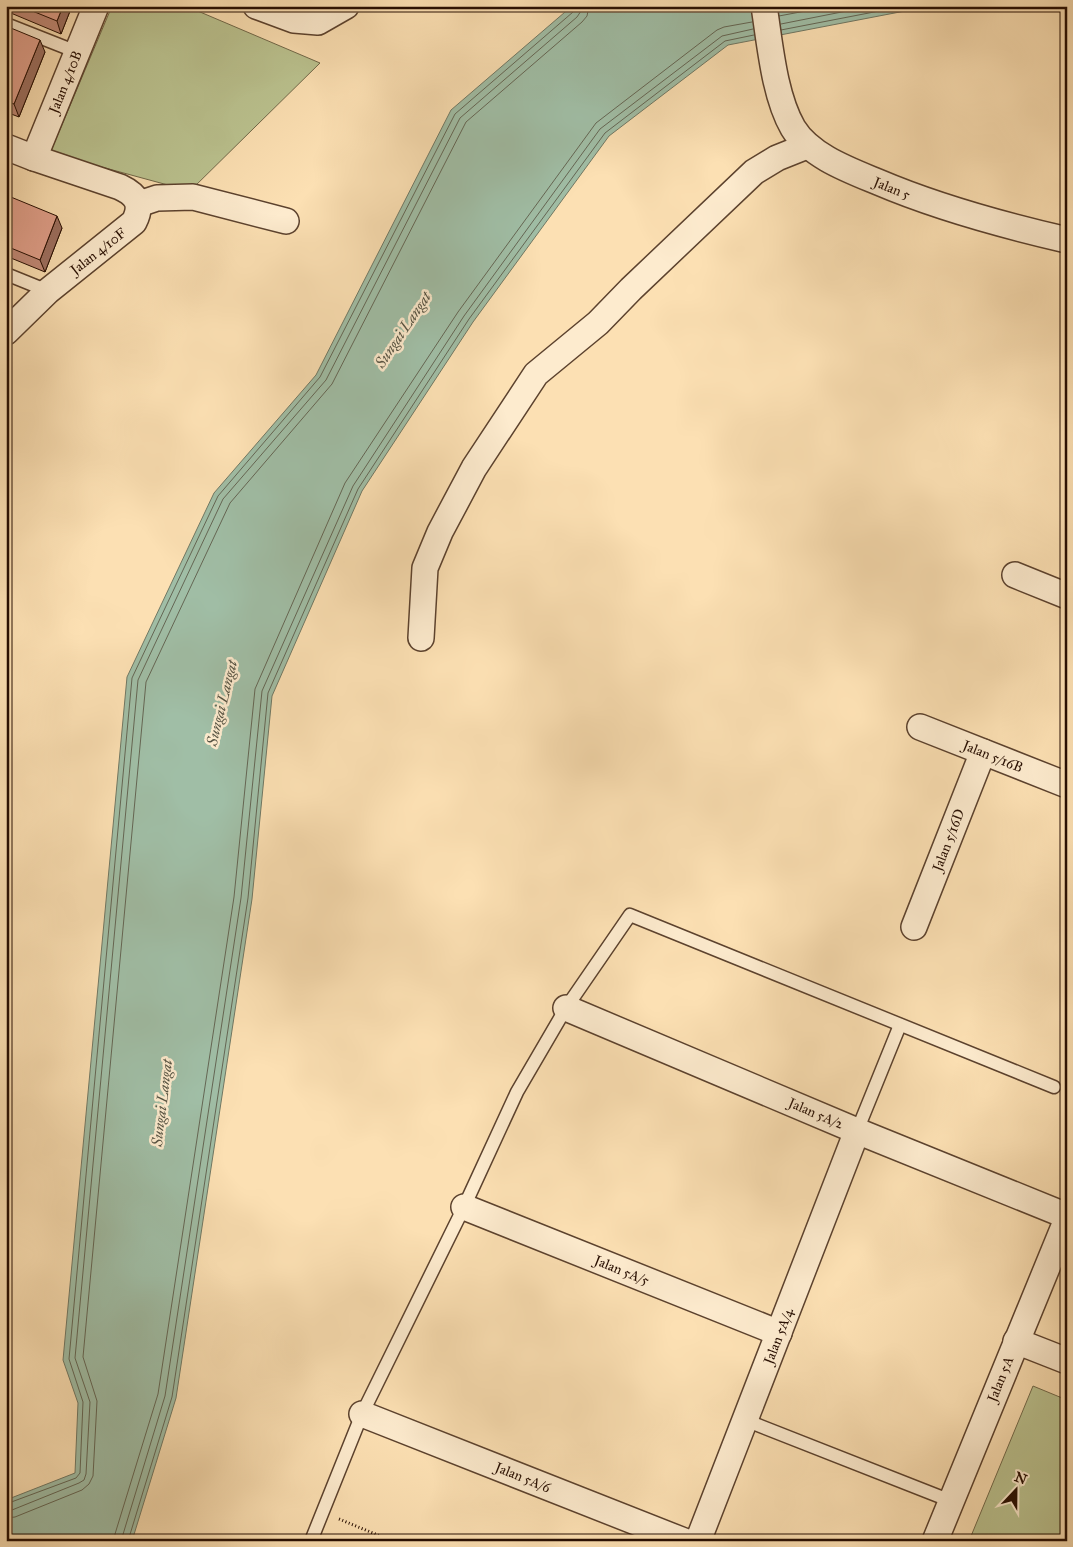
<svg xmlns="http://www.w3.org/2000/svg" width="1073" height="1547" viewBox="0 0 1073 1547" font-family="'IM FELL Great Primer',serif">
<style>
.green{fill:#bbc390;stroke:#716849}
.water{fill:#a0bea6;stroke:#707864}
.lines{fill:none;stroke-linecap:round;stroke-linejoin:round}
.shore{stroke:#646654;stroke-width:1}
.service-casing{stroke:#5c422e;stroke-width:15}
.minor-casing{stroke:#5c422e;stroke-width:28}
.path{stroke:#270e02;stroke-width:3;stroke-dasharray:1 2.5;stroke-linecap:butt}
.service{stroke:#fdebce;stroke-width:12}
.minor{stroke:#fdebce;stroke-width:25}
.wall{fill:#c28a78;stroke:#270e02}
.shaded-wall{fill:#9e7061;stroke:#270e02}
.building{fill:#e1a08b;stroke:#270e02}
.labels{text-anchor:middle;stroke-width:5;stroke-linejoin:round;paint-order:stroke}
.street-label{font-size:14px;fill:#270e02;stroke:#fdebce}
.water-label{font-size:15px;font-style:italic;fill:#575444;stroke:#fdebce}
</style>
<rect width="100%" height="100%" fill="#fce0b3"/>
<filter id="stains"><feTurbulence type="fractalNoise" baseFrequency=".004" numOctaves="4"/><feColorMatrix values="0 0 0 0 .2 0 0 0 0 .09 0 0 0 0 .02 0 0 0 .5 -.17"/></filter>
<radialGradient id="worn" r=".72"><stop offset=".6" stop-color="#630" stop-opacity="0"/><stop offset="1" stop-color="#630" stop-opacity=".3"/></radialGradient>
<!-- green -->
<g class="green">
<polygon points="112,6 186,6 320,63 190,191 50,153"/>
<polygon points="1033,1386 1067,1400 1067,1541 969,1541"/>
</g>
<!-- water -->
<polygon class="water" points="572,6 931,6 728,45 609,136 473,322 362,491 272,696 252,899 176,1398 132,1541 6,1541 6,1500 75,1473 78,1403 63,1360 127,677 214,493 316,375 451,110"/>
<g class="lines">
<!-- shore -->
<g class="shore">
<polyline points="779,16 832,6"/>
<polyline points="781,24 872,6"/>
<polyline points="781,30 905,6"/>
<polyline points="6,1504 76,1478 80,1473 83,1402 69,1359 132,678 218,496 320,377 455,114 573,12 575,6"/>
<polyline points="6,1511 12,1510 79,1483 84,1480 86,1474 90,1402 75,1358 138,680 223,499 326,380 460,118 577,17 581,11 581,6"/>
<polyline points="6,1518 15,1517 82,1490 89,1484 93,1476 97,1401 83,1357 146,682 230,503 332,384 466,122 582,22 587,16 589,6"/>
<polyline points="114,1541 115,1534 158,1394 234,897 255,689 345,483 458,312 596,123 717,30 724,27 752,22"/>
<polyline points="121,1541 165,1396 241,898 262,691 353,486 464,316 600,129 722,36 753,29"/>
<polyline points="128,1541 172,1397 248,898 268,693 358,489 469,319 605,133 725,41 754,35"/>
</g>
<defs>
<g id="service">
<polyline points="6,24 77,52"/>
<polyline points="6,274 48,291"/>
<polyline points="857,1131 900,1025"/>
<polyline points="745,1420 951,1501"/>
<polyline points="311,1541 362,1414 464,1207 517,1092 566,1008 630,915 1054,1087"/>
</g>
<g id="minor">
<polyline points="256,6 294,20 318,22 346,6"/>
<path d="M764,6C770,44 774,95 793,128C810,156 849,170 878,182C939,208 1002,225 1067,240"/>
<path d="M6,147L34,158L120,187C137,195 143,204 134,222L48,291L6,332"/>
<polyline points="34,158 96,6"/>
<polyline points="139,204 157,198 193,197 286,221"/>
<polyline points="1015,575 1067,596"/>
<polyline points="421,638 425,568 440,532 474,468 536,374 598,323 631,289 754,172 777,158 807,146"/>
<polyline points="920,727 1067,785"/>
<polyline points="914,927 983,752"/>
<polyline points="566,1008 857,1131 1067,1216"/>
<polyline points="464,1207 779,1333"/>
<polyline points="1016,1341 1067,1361"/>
<polyline points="362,1414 684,1541"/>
<polyline points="698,1541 857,1131"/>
<polyline points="935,1541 1067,1219"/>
</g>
</defs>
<!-- service casing -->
<use href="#service" class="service-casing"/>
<!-- minor casing -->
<use href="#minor" class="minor-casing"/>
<!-- path -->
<polyline class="path" points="339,1519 392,1541"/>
<!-- service -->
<use href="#service" class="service"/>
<!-- minor -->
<use href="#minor" class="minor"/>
</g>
<!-- wall -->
<g class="wall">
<polygon points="6,6 72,6 61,34 6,11"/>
<polygon points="6,27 45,52 19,117 6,112"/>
<polygon points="6,195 62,228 45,272 6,256"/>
</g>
<!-- shaded-wall -->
<g class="shaded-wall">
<polygon points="63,6 72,6 61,34 57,21"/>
<polygon points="40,40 45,52 19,117 14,104"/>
<polygon points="57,216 62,228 45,272 40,260"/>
</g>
<!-- building -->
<g class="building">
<polygon points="20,6 63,6 57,21"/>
<polygon points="6,26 40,40 14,104 6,101"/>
<polygon points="6,195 57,216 40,260 6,246"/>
</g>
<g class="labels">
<!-- street labels -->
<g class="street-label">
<text transform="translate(65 82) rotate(-68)" y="5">Jalan 4/10B</text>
<text transform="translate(892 188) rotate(22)" y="5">Jalan 5</text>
<text transform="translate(98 251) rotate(-38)" y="5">Jalan 4/10F</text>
<text transform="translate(993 756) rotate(22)" y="5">Jalan 5/16B</text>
<text transform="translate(948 840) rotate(-69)" y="5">Jalan 5/16D</text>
<text transform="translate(816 1113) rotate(23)" y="5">Jalan 5A/2</text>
<text transform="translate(622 1270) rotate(22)" y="5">Jalan 5A/5</text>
<text transform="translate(778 1336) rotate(-69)" y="5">Jalan 5A/4</text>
<text transform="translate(1000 1379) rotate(-68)" y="5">Jalan 5A</text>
<text transform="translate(523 1477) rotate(22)" y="5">Jalan 5A/6</text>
</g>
<!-- water labels -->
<g class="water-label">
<text transform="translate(403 330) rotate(-56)" y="5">Sungai Langat</text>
<text transform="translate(222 703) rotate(-76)" y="5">Sungai Langat</text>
<text transform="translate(162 1103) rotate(-83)" y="5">Sungai Langat</text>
</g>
</g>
<!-- margin -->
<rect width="1073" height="1547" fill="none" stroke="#fce0b3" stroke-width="25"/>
<rect x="8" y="8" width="1058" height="1532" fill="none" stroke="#270e02" stroke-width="2.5"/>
<rect x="12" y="12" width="1048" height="1522" fill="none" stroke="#270e02"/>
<!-- north arrow -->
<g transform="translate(1016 1490) rotate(22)" stroke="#fdebce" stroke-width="4" paint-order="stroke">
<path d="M0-4L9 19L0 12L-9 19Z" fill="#270e02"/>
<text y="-8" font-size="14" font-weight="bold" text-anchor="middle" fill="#270e02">N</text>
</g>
<rect width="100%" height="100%" filter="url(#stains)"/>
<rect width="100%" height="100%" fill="url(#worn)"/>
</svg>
